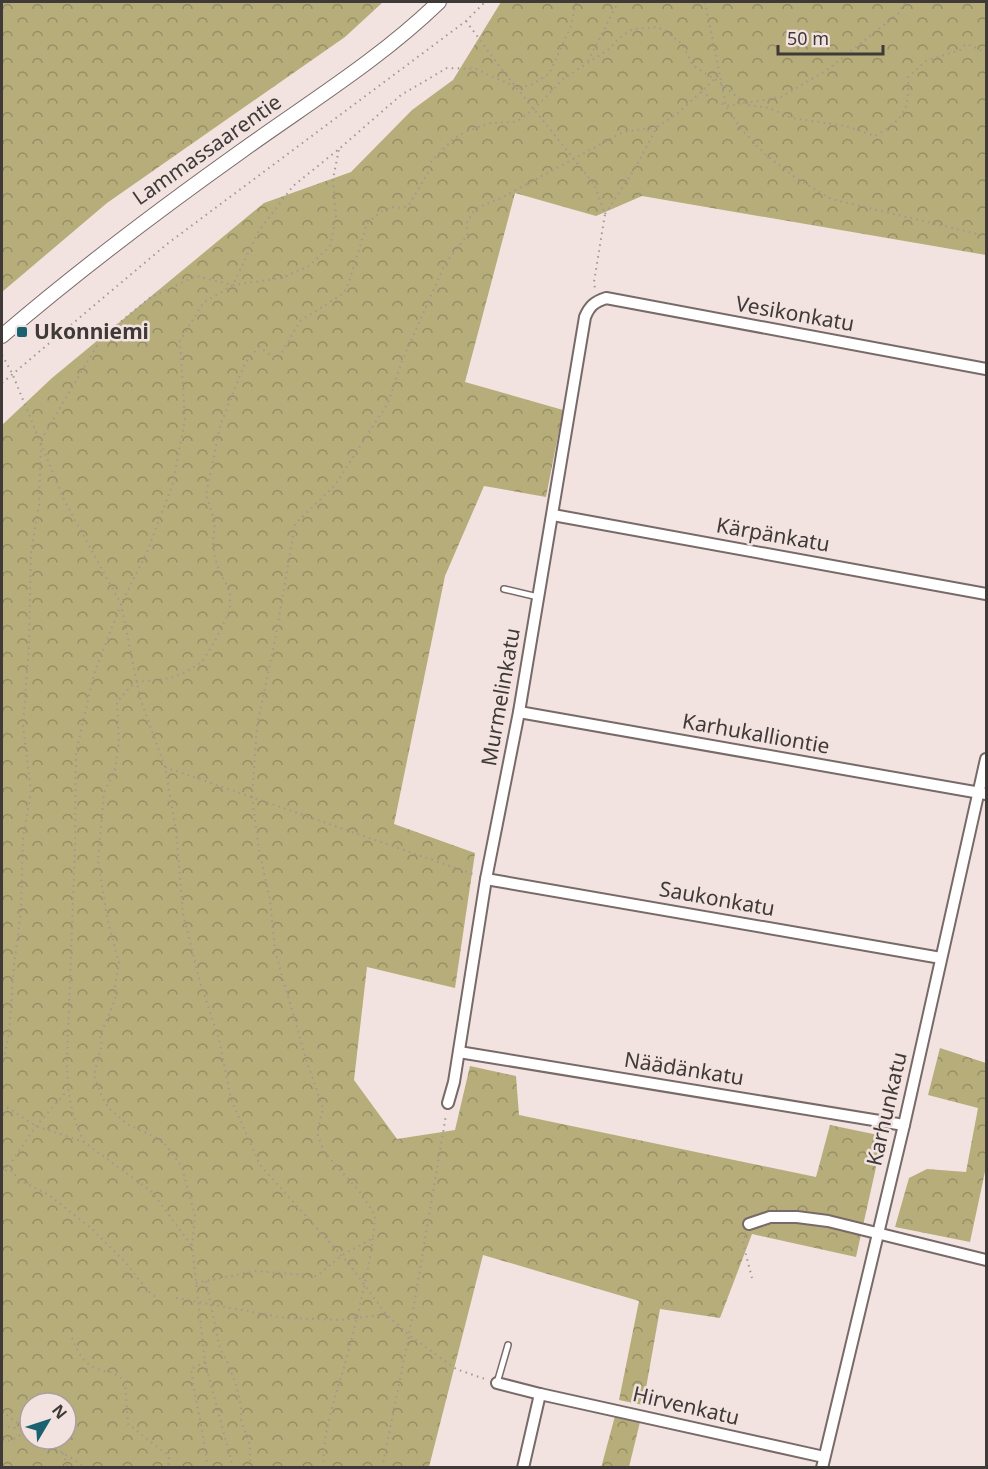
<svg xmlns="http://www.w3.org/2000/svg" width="988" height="1469" viewBox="0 0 988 1469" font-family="'Noto Sans',sans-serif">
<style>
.forest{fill:url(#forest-crowns);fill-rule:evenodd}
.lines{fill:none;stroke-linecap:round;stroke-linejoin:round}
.service-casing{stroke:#776a68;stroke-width:8}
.minor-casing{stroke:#776a68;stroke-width:14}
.tertiary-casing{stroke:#776a68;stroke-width:16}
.path{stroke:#a19794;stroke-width:2;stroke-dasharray:1.5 4.5;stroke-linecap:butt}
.service{stroke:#fff;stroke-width:5}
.minor{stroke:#fff;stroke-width:10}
.tertiary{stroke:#fff;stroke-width:14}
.poi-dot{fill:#1a6271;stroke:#f2e3e0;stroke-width:2}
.labels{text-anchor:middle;stroke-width:5;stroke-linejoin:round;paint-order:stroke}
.street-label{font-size:21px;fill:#3f3938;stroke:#f2e3e0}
.poi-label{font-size:21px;font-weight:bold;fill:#3f3938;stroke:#f2e3e0;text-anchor:start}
</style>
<defs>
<pattern id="forest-crowns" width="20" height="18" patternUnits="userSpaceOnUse" patternTransform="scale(1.5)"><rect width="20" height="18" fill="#b7ad7a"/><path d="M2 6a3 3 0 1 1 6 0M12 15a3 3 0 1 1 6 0" fill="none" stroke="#968e65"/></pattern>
</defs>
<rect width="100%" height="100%" fill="#f2e3e0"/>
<!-- forest -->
<g class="forest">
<polygon points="2,2 383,2 345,37 107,203 2,292"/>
<path d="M501,2H986V255L642,196L596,216L515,193L465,382L563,410L546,497L484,486L445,576L394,824L475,853L455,988L367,967L354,1080L397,1139L455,1130L470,1066L516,1076L519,1115L816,1177L830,1125L883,1136L856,1257L752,1234L720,1318L660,1309L643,1405L619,1400L639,1301L483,1255L429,1467L2,1468V425L52,378L264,203L351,172L412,110L453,80ZM30,1403H66V1439H30Z"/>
<polygon points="940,1048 986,1063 986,1167 970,1242 895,1227 909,1178 927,1169 966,1172 978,1108 928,1095"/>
<polygon points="615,1416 640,1422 629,1467 601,1468"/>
</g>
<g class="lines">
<defs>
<g id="service">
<polyline points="504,589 538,597"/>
<polyline points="497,1383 508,1345"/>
</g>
<g id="minor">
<polyline points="553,515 986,594"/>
<polyline points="519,712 986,794"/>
<polyline points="486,879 941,958"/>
<polyline points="459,1052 904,1125"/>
<path d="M448,1103L454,1082L486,879L519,712L585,317C590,305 595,302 606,298L986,369"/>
<polyline points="749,1224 770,1217 797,1217 828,1221 986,1260"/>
<polyline points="497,1383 540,1394"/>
<polyline points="523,1468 540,1394 824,1457"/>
<polyline points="822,1468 904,1125 986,759"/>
</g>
<path id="tertiary" d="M2,336C79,270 160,209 243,150C310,102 380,59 439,2"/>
</defs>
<!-- service casing -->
<use href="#service" class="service-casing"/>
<!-- minor casing -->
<use href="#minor" class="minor-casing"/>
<!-- tertiary casing -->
<use href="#tertiary" class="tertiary-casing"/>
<!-- path -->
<g class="path">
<polyline points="705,2 726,106 741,129 765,154 796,178 831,199 986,236"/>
<polyline points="466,21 500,67 594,184 605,214 594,282 595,289"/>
<polyline points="588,61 618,2"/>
<polyline points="701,92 726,106 781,97 827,70 898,14 905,2"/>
<polyline points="605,214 634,170 657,127 678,113 719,75"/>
<polyline points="2,355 12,373 64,500 121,604 140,698 165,767 176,830 183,914 200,982 219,1039 231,1099 260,1165 349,1264 386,1314 409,1335 456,1369 485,1379"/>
<polyline points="2,383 167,244 466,21 485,2"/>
<polyline points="165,767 473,874"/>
<polyline points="2,1066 9,1034 14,965 21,911 23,838 31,792 23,726 29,646 31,551 39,505 41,440 102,337 151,297 196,276 233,285 282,278 309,266 330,246 336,218 333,179 339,149"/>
<polyline points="2,1104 36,1126 84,1142 152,1192 192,1246 205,1362 233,1468"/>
<path d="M84,1142C70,1112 68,1094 67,1062L75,848L76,753L94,674L121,604L147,552L172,486L185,420L180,341L203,303L233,285L258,232L293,186L339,149L401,95L447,68L476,69L518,88L531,85L549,74L571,26L576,2"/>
<polyline points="2,1162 20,1180 49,1195 91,1228 126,1263 147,1290 157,1298"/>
<polyline points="2,1176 36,1126 67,1091"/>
<polyline points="745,1236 743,1243 752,1278"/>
<path d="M192,1246L195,1216L182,1167L163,1141L127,1124L109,1108L102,1097L94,1075L102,1044L100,1036L116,997L115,986L119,963L108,922L98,861L104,793L115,769L119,742L117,702L131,686L137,682L171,678L186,672L202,662L216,639L230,610V591L220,573L215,558L213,542L215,522L206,495L220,426L245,363L259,347L275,358L280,356L300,321L344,293L350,279L367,223L382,211L393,207L402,208L409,205L429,171L430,163L453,139L465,132L490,123L516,122L534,109L563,79L609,49L619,38L633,29L657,27L666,31L683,45L692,64L698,69L718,81L747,105L769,108L792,118L846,126L875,136C903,119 910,112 908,77L926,61L960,50L966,44L986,52"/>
<polyline points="206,1281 220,1349 227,1361 236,1385 241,1406 241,1421 250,1445 250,1461 252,1468"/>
<polyline points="196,1283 256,1271 317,1276 341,1256 373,1238 375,1215 359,1191 324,1152 317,1133 323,1108 306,1059 275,951 270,900 259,850 252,797 257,726 276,635 295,524 335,485 388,403 402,361 445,264 467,236 467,222 475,209 503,197 623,132 657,127"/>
<polyline points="176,1298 285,1318 341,1320 386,1314"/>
<path d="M72,1338C77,1350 82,1362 95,1368C111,1375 109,1367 125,1382L128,1424L169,1456L168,1468"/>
<path d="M205,1362L191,1369C195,1402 205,1434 207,1468"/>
<polyline points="2,1411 30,1433"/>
<polyline points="2,1426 22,1429"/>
<polyline points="40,1439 87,1468"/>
<path d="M2,1441C11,1441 18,1438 25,1430"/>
<polyline points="63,1453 68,1468"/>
<path d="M324,1468C321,1436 336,1395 345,1364C356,1322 367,1281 373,1238"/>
<polyline points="382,1468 409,1335 446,1115"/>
</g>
<!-- service -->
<use href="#service" class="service"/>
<!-- minor -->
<use href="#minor" class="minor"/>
<!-- tertiary -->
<use href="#tertiary" class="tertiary"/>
</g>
<!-- markers -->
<rect class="poi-dot" x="16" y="326" width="12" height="12" rx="3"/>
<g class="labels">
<!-- street labels -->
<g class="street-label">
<text transform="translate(207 150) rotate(-35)" y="7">Lammassaarentie</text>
<text transform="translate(795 314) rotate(10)" y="7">Vesikonkatu</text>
<text transform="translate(773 535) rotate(10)" y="7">Kärpänkatu</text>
<text transform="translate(501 697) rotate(-80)" y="7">Murmelinkatu</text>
<text transform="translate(756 734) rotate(10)" y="7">Karhukalliontie</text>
<text transform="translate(717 899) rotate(10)" y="7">Saukonkatu</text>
<text transform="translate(684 1069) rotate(9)" y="7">Näädänkatu</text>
<text transform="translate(887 1109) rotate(-77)" y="7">Karhunkatu</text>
<text transform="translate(686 1406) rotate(13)" y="7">Hirvenkatu</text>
</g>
<!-- poi labels -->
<g class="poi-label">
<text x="34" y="339">Ukonniemi</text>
</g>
</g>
<!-- border -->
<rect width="988" height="1469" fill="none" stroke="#3f3938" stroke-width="6"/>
<!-- north arrow -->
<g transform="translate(48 1421) rotate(51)"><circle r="28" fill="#f2e3e0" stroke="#aa9f9d" stroke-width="1.5"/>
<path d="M0-4.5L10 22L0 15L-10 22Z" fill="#1a6271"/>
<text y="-9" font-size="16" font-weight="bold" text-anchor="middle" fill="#3f3938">N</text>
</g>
<!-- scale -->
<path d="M778 45v9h105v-9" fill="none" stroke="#3f3938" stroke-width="3"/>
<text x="787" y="45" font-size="18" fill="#3f3938" stroke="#f2e3e0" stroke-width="4.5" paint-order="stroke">50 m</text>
</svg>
